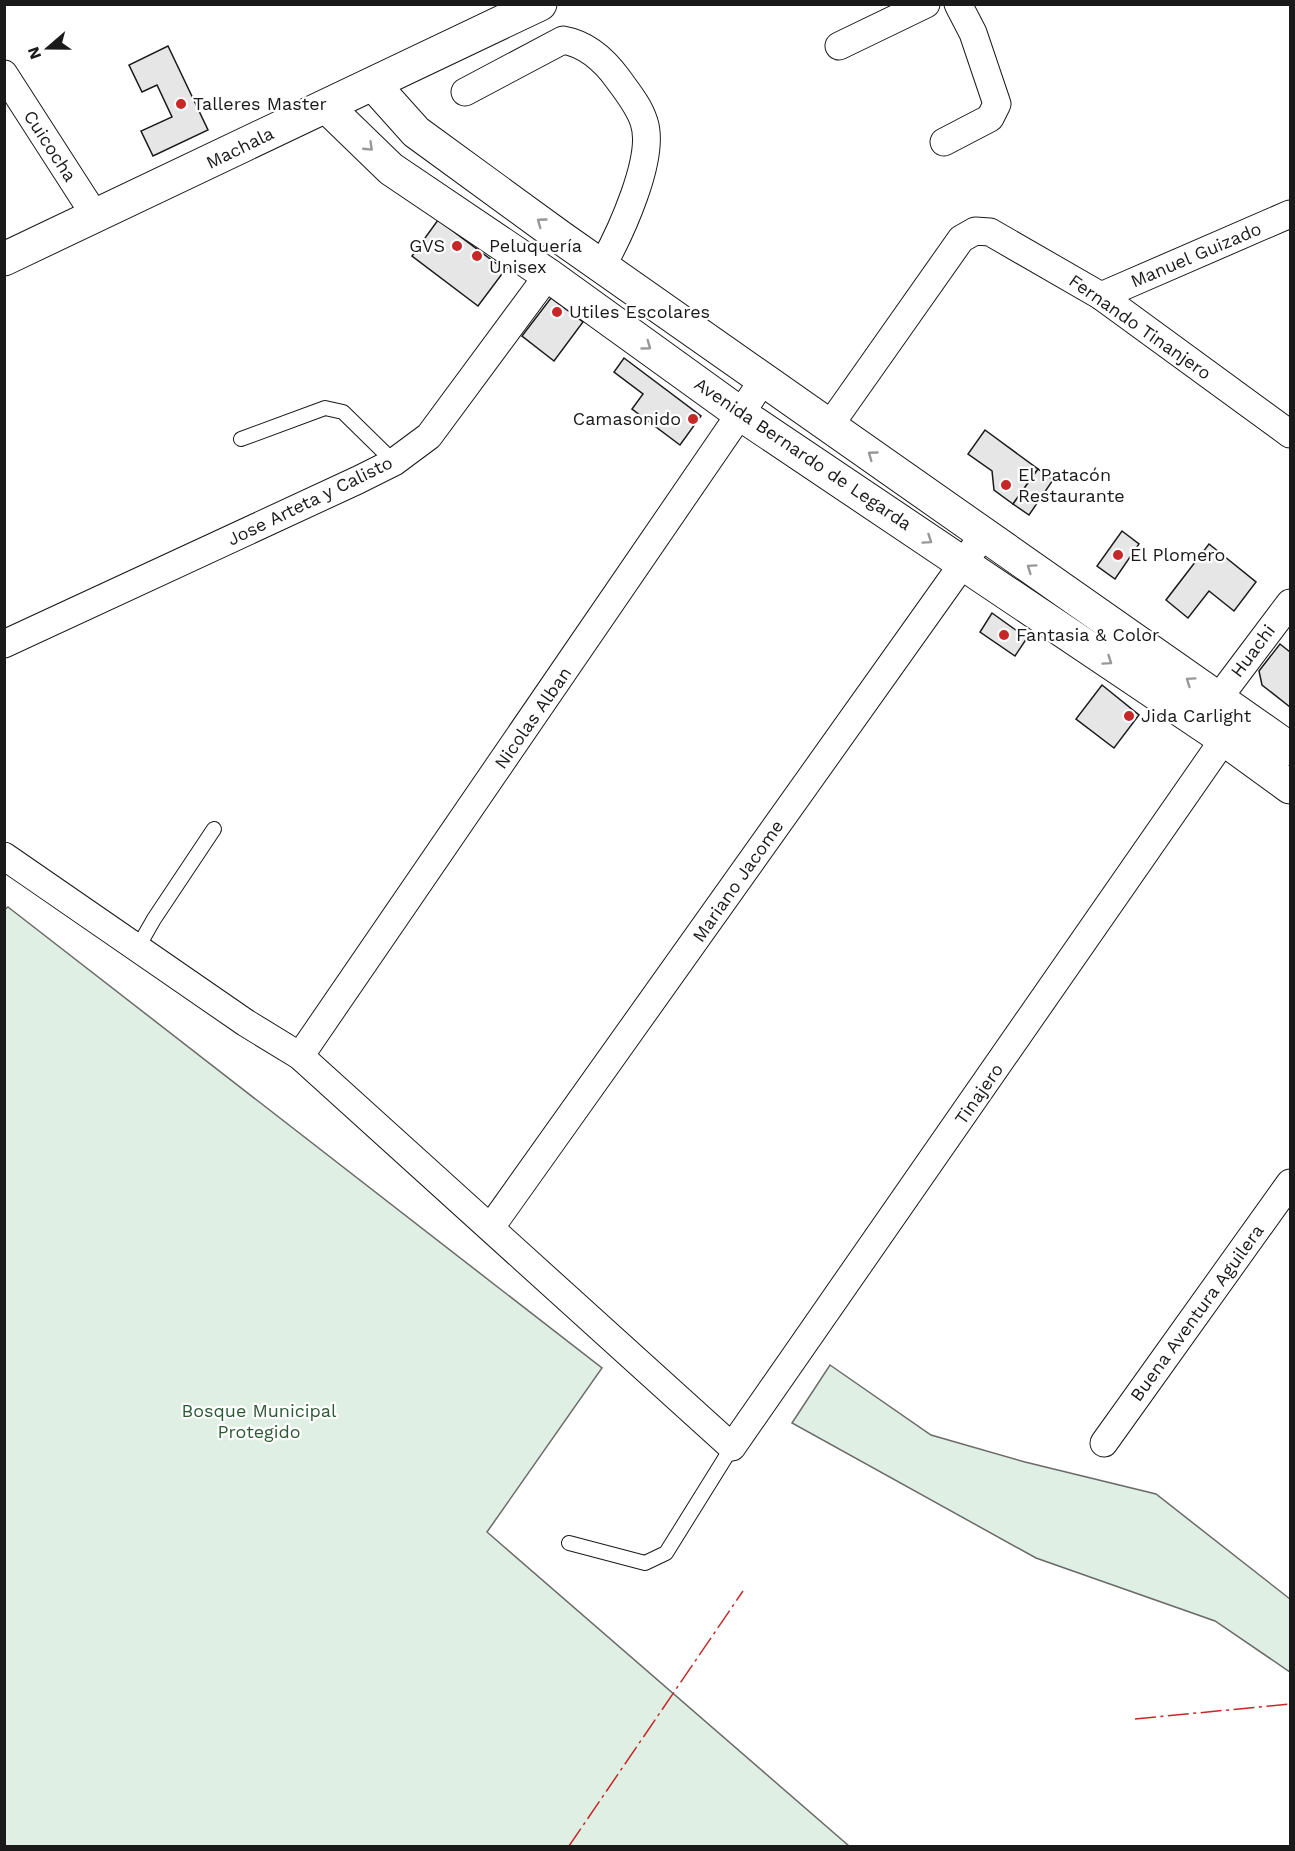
<svg xmlns="http://www.w3.org/2000/svg" width="1295" height="1851" viewBox="0 0 1295 1851" font-family="'Work Sans',sans-serif">
<style>
.green{fill:#e0efe3;stroke:#6a6a6a;stroke-width:1.5}
.building{fill:#e6e6e6;stroke:#1a1a1a;stroke-width:1.5}
.lines{fill:none;stroke-linecap:round;stroke-linejoin:round}
.lane-casing{stroke:#1a1a1a;stroke-width:16}
.street-casing{stroke:#1a1a1a;stroke-width:29}
.secondary-casing{stroke:#1a1a1a;stroke-width:35}
.lane{stroke:#fff;stroke-width:14}
.street{stroke:#fff;stroke-width:27}
.secondary{stroke:#fff;stroke-width:33}
.power{stroke:#c62828;stroke-width:1.5;stroke-dasharray:21 4.5 3 4.5;stroke-linecap:butt}
.oneway{stroke:#989898}
.poi-dot{fill:#c62828;stroke:#fff;stroke-width:2}
.labels{text-anchor:middle;stroke-width:4.5;stroke-linejoin:round;paint-order:stroke}
.poi-label{font-size:18px;fill:#1a1a1a;stroke:#fff;text-anchor:start}
.street-label{font-size:18px;fill:#1a1a1a;stroke:#fff}
.park-label{font-size:18px;fill:#2b5a34;stroke:#fff}
</style>
<rect width="100%" height="100%" fill="#fff"/>
<!-- green -->
<g class="green">
<polygon points="8,907 602,1368 487,1532 849,1846 5,1846 4,910"/>
<polygon points="830,1365 931,1435 1025,1462 1156,1494 1290,1599 1290,1672 1215,1621 1036,1558 792,1423"/>
</g>
<!-- building -->
<g class="building">
<polygon points="168,46 208,130 153,156 141,131 172,117 157,85 142,92 129,65"/>
<polygon points="438,220 505,270 478,306 412,256"/>
<polygon points="551,298 583,322 554,361 522,336"/>
<polygon points="624,358 701,416 680,445 632,409 643,394 614,372"/>
<polygon points="985,430 1038,469 1013,504 994,490 992,471 968,454"/>
<polygon points="1038,469 1053,480 1029,515 1013,504"/>
<polygon points="1122,531 1139,544 1115,579 1097,566"/>
<polygon points="1209,544 1256,582 1234,611 1209,591 1188,618 1166,600"/>
<polygon points="992,613 1027,638 1015,656 980,632"/>
<polygon points="1280,644 1290,652 1290,707 1262,685 1259,671"/>
<polygon points="1102,685 1139,715 1114,748 1076,719"/>
</g>
<g class="lines">
<defs>
<g id="lane">
<polyline points="241,439 325,408 343,412 394,462"/>
<polyline points="138,947 154,919 214,829"/>
<polyline points="569,1543 645,1563 666,1553 732,1447"/>
</g>
<g id="street">
<polyline points="839,46 926,4"/>
<polyline points="4,74 96,217"/>
<path d="M465,92L563,40C586,44 605,61 618,79C628,93 639,106 644,122C656,157 620,234 602,266"/>
<polyline points="944,142 990,118 997,104 973,33 958,4"/>
<polyline points="1101,296 1290,214"/>
<polyline points="830,425 961,239 975,231 990,232 1101,296 1290,434"/>
<polyline points="4,644 358,480 394,462 429,436 548,275"/>
<polyline points="1217,700 1290,603"/>
<polyline points="4,856 246,1023 300,1056 732,1447 1224,739"/>
<polyline points="300,1056 764,379"/>
<polyline points="491,1227 984,534"/>
<polyline points="1104,1443 1290,1183"/>
</g>
<g id="secondary">
<polyline points="373,84 416,132 560,237 1290,749"/>
<polyline points="327,107 391,169 548,275 742,415 1224,739 1290,787"/>
<polyline points="4,259 540,4"/>
</g>
</defs>
<!-- lane casing -->
<use href="#lane" class="lane-casing"/>
<!-- street casing -->
<use href="#street" class="street-casing"/>
<!-- secondary casing -->
<use href="#secondary" class="secondary-casing"/>
<!-- lane -->
<use href="#lane" class="lane"/>
<!-- street -->
<use href="#street" class="street"/>
<!-- secondary -->
<use href="#secondary" class="secondary"/>
<!-- power -->
<g class="power">
<polyline points="1135,1719 1290,1704"/>
<polyline points="569,1846 743,1591"/>
</g>
</g>
<!-- one-way arrows -->
<defs><path id="oneway-chevron" d="M-2-3.5L2.5 0L-2 3.5" fill="none" stroke-width="1.6" stroke-linecap="round" stroke-linejoin="round" transform="scale(1.5)"/></defs>
<g class="oneway">
<use href="#oneway-chevron" transform="translate(369 147) rotate(44)"/>
<use href="#oneway-chevron" transform="translate(541 222) rotate(-144)"/>
<use href="#oneway-chevron" transform="translate(647 346) rotate(36)"/>
<use href="#oneway-chevron" transform="translate(872 455) rotate(-144)"/>
<use href="#oneway-chevron" transform="translate(928 540) rotate(34)"/>
<use href="#oneway-chevron" transform="translate(1031 568) rotate(-145)"/>
<use href="#oneway-chevron" transform="translate(1108 661) rotate(34)"/>
<use href="#oneway-chevron" transform="translate(1190 681) rotate(-145)"/>
</g>
<!-- markers -->
<g class="poi-dot">
<circle cx="181" cy="104" r="6"/>
<circle cx="457" cy="246" r="6"/>
<circle cx="477" cy="256" r="6"/>
<circle cx="557" cy="312" r="6"/>
<circle cx="693" cy="419" r="6"/>
<circle cx="1006" cy="485" r="6"/>
<circle cx="1118" cy="555" r="6"/>
<circle cx="1004" cy="635" r="6"/>
<circle cx="1129" cy="716" r="6"/>
</g>
<g class="labels">
<!-- poi labels -->
<g class="poi-label">
<text x="193" y="110">Talleres Master</text>
<text x="445" y="252" text-anchor="end">GVS</text>
<text x="489" y="252">Peluquería<tspan x="489" dy="21">Unisex</tspan></text>
<text x="569" y="318">Utiles Escolares</text>
<text x="681" y="425" text-anchor="end">Camasonido</text>
<text x="1018" y="481">El Patacón<tspan x="1018" dy="21">Restaurante</tspan></text>
<text x="1130" y="561">El Plomero</text>
<text x="1016" y="641">Fantasia &amp; Color</text>
<text x="1141" y="722">Jida Carlight</text>
</g>
<!-- street labels -->
<g class="street-label">
<text transform="translate(50 146) rotate(57)" y="6">Cuicocha</text>
<text transform="translate(240 148) rotate(-26)" y="6">Machala</text>
<text transform="translate(1196 255) rotate(-23)" y="6">Manuel Guizado</text>
<text transform="translate(1140 327) rotate(35)" y="6">Fernando Tinanjero</text>
<text transform="translate(803 454) rotate(34)" y="6">Avenida Bernardo de Legarda</text>
<text transform="translate(310 501) rotate(-26)" y="6">Jose Arteta y Calisto</text>
<text transform="translate(1253 651) rotate(-53)" y="6">Huachi</text>
<text transform="translate(533 718) rotate(-55)" y="6">Nicolas Alban</text>
<text transform="translate(738 881) rotate(-55)" y="6">Mariano Jacome</text>
<text transform="translate(979 1094) rotate(-55)" y="6">Tinajero</text>
<text transform="translate(1197 1313) rotate(-54)" y="6">Buena Aventura Aguilera</text>
</g>
<!-- park labels -->
<g class="park-label">
<text x="259" y="1417">Bosque Municipal<tspan x="259" dy="21">Protegido</tspan></text>
</g>
</g>
<!-- border -->
<rect width="1295" height="1851" fill="none" stroke="#1a1a1a" stroke-width="12"/>
<!-- north arrow -->
<g transform="translate(48 48) rotate(250)" stroke="#ffffff" stroke-width="4.5" paint-order="stroke">
<path d="M0-4.5L10 22L0 15L-10 22Z" fill="#1a1a1a"/>
<text y="-9" font-size="16" font-weight="bold" text-anchor="middle" fill="#1a1a1a">N</text>
</g>
</svg>
